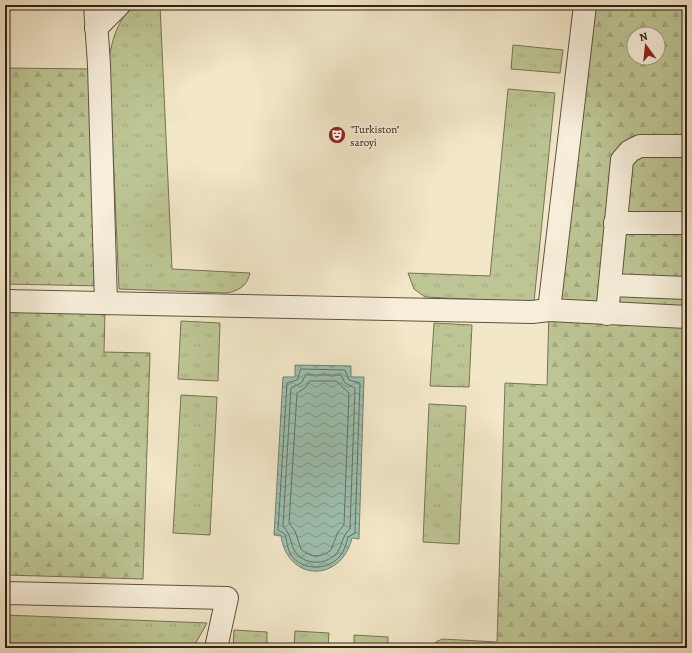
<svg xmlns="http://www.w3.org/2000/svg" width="692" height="653" viewBox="0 0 692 653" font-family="Alegreya,serif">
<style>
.grass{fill:url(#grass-tufts);stroke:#777354}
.forest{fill:url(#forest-firs);stroke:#777354;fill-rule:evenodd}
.water{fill:url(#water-waves);stroke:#718172}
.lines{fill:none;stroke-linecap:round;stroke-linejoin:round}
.shore{stroke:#667162;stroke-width:1}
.minor-casing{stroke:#615240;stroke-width:24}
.minor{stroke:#f7efdb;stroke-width:22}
.labels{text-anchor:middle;stroke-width:3.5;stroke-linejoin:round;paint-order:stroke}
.poi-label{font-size:11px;fill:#312113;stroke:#f7efdb;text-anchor:start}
</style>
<defs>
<pattern id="grass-tufts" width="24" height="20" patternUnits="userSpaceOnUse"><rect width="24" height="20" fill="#bdc594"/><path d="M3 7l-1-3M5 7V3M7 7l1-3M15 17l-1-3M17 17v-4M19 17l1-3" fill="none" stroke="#a3a97f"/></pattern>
<pattern id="forest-firs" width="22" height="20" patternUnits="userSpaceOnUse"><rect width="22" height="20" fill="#bdc594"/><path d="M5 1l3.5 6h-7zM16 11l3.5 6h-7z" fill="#a3a97f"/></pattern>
<pattern id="water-waves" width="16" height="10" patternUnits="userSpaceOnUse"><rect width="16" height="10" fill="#9cc1b1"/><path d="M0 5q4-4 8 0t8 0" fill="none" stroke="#809c8f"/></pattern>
</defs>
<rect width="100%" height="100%" fill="#f2e7c8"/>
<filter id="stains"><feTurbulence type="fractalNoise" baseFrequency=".005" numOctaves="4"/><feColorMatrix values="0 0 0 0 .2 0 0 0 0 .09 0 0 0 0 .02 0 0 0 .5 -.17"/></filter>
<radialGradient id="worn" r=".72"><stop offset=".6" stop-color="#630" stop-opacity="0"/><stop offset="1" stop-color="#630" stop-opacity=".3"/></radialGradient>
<!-- grass -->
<g class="grass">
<path d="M133,5H160L172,269L250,273C247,286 239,291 226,293L119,289L109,59C112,39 118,20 133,5Z"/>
<polygon points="513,45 563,50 560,73 511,69"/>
<polygon points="508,89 555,93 534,302 425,297 414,289 408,273 490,276"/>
<polygon points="181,321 220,323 218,381 178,379"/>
<polygon points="434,323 472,325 469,387 430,386"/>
<polygon points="181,395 217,397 210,535 173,533"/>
<polygon points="429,404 466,406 459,544 423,542"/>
<polygon points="5,615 207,623 193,648 5,648"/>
<polygon points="234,630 267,632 267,648 233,648"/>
<polygon points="295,631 329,633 328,648 294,648"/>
<polygon points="354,635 388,637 388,648 354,648"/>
</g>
<!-- forest -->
<g class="forest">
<path d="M591,5H687V648H431L436,642L442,639L497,642L505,383L547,385L549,310ZM634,34H658V58H634Z"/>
<polygon points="5,68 94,69 103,286 5,284"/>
<polygon points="5,308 105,311 104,352 150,353 143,579 5,575"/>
</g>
<!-- water -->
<path class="water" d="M295,365L351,366V377H364L359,539L352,538C341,583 288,582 281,536L274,535L283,377H295Z"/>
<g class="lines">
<!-- shore -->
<g class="shore">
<path d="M301,369L345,370L349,380L360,383L355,533L348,537C346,544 345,550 340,556C328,571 302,571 291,555C287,548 287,541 285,534L278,530L287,383L297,380Z"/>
<path d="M306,375H341L345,383L355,388L350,529C341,536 343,547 335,555C324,565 306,565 296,553C289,543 293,537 283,526L291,388L301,383Z"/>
<path d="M310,381H336L349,393L344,525L338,532L331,550C321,558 311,558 301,549L295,531L289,523L297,393L305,388Z"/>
</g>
<defs>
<g id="minor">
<polyline points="95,5 99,65 106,303"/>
<polyline points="96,28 119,5"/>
<polyline points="615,223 687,223"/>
<polyline points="610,285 687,288"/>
<polyline points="5,301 532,312 549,310 687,317"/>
<polyline points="549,310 585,5"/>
<polyline points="607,314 622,160 630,151 640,146 687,146"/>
<polyline points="5,593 227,598 216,648"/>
</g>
</defs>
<!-- minor casing -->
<use href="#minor" class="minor-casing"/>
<!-- minor -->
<use href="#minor" class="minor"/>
</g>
<!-- icons -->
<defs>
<symbol id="theatre-disc" viewBox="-11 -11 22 22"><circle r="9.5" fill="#8f2418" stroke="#f7efdb"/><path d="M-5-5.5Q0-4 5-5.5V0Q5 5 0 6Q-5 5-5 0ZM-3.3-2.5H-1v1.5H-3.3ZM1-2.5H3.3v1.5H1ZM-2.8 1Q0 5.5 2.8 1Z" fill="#fff"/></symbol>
</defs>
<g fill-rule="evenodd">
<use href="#theatre-disc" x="327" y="125" width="20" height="20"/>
</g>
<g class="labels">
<!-- poi labels -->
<g class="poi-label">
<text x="350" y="133">"Turkiston"<tspan x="350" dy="13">saroyi</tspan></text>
</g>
</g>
<!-- margin -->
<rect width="692" height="653" fill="none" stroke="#f2e7c8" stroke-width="20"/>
<rect x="6" y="6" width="680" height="641" fill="none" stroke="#312113" stroke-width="2"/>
<rect x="10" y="10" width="672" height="633" fill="none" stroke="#312113"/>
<!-- north arrow -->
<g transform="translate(646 46) rotate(345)"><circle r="19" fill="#f7efdb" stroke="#a89d8b"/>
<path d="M0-3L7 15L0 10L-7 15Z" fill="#8f2418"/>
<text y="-6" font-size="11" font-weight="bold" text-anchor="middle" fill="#312113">N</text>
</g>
<rect width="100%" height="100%" filter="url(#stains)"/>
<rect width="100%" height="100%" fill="url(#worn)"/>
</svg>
